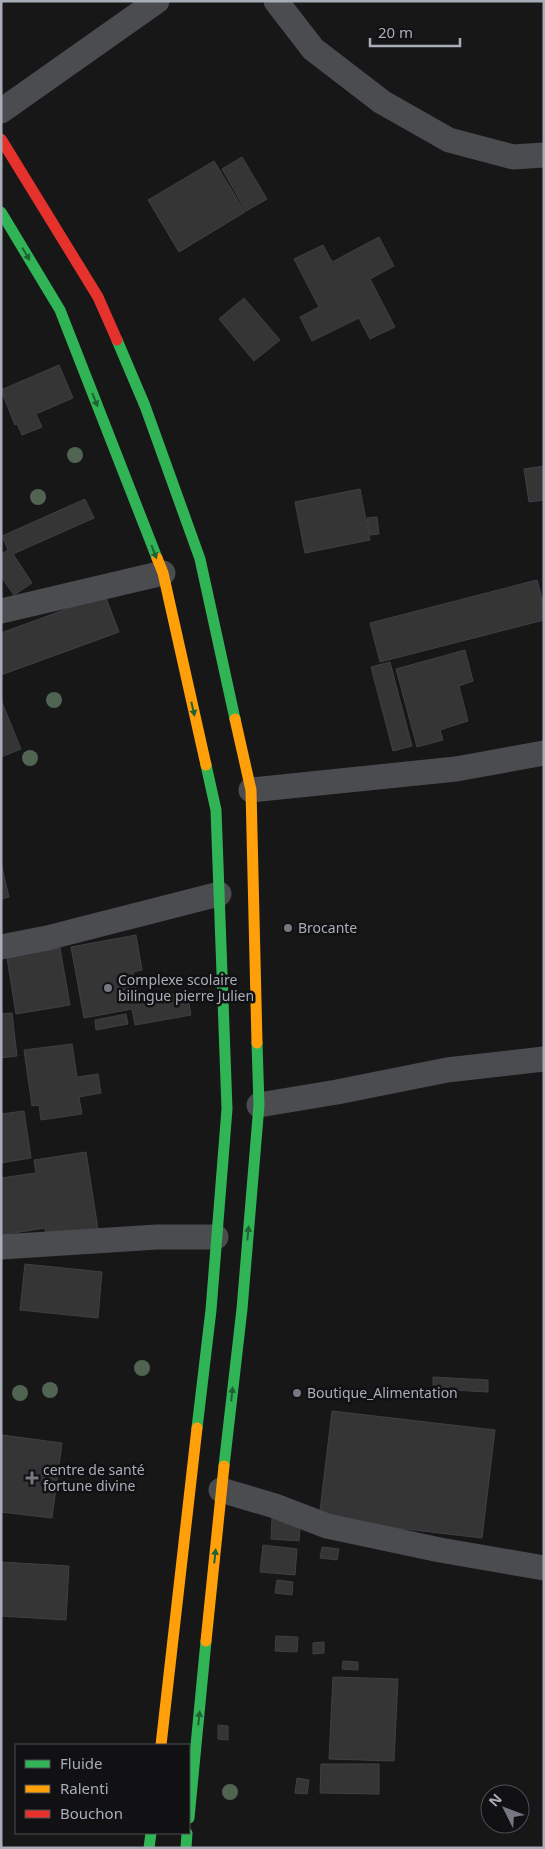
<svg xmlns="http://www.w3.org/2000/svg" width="545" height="1849" viewBox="0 0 545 1849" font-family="'Noto Sans',sans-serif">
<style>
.building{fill:#353536;stroke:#3f4043}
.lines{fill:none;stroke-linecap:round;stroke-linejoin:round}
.street{stroke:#4b4c50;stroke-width:25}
.fast{stroke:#30b455;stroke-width:11}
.slow{stroke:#ff9f0a;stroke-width:11}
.jam{stroke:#e5322d;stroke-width:11}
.tree{fill:#506451}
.oneway{fill:#206234}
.poi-dot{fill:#757880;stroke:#111113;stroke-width:2}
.labels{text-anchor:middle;stroke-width:5;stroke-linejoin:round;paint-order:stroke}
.poi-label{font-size:14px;fill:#a8adb8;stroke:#111113;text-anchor:start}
</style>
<rect width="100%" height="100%" fill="#171717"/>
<!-- building -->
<g class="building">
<polygon points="242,157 267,199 246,211 222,169"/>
<polygon points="214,161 245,212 179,252 148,200"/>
<polygon points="379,237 394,266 370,279 395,327 370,339 359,318 312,341 300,317 319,307 294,259 323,245 332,262"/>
<polygon points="244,298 280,340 254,361 219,319"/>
<polygon points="59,365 73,398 36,414 42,427 22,435 17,424 15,425 1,390"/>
<polygon points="544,466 544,500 529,502 524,469"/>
<polygon points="360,489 370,540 305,553 295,502"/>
<polygon points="85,499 94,518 13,554 32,583 14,595 1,577 1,554 8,550 2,536"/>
<polygon points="377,517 379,534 370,535 367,518"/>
<polygon points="537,580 544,606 544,620 380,662 370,623"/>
<polygon points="105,595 119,632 1,675 1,633"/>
<polygon points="465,650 473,681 459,686 468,721 440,730 443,740 417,747 396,669"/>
<polygon points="390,662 412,746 393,751 371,667"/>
<polygon points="1,700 21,749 1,757"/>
<polygon points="1,863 9,897 1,899"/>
<polygon points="136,935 142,970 133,972 138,1000 187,992 191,1015 135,1025 132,1009 84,1018 71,947"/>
<polygon points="60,948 70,1005 16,1014 7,958"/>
<polygon points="12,1013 17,1056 1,1058 1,1014"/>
<polygon points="126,1014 128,1024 96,1030 95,1020"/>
<polygon points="72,1044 77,1077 98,1074 101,1093 79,1097 82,1114 41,1120 39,1105 32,1106 24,1050"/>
<polygon points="24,1111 31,1158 1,1163 1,1114"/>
<polygon points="86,1152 98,1229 46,1238 45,1228 1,1235 1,1178 36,1173 34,1160"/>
<polygon points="25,1264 102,1272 98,1318 20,1310"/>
<polygon points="433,1377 488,1380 488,1392 433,1389"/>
<polygon points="332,1411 495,1430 482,1538 319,1519"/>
<polygon points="2,1435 62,1443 52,1518 1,1512"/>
<polygon points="272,1517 301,1519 299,1541 271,1539"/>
<polygon points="263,1545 297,1549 295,1575 260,1572"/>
<polygon points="322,1547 339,1549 337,1560 320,1558"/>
<polygon points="1,1562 69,1566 66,1620 1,1616"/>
<polygon points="277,1580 293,1582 292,1595 275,1593"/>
<polygon points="276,1636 298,1637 297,1652 275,1651"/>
<polygon points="324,1642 324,1653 313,1654 313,1643"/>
<polygon points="343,1661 358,1662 358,1670 342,1669"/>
<polygon points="333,1677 398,1679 394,1761 329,1759"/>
<polygon points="218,1725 228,1726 228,1740 218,1739"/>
<polygon points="321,1764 379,1764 379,1794 320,1793"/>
<polygon points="297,1778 309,1780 307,1794 295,1793"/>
</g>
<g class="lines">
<!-- street -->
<g class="street">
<polyline points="276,1 313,49 382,102 449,140 513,157 544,155"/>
<polyline points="1,111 157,1"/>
<polyline points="1,611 163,573"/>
<polyline points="251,790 456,769 544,753"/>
<polyline points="1,947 47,938 219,894"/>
<polyline points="259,1105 337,1092 447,1070 544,1059"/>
<polyline points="1,1247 157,1237 216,1237"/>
<polyline points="221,1490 275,1506 327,1526 440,1550 544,1568"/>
</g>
<!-- fast -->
<g class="fast">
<polyline points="1,212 60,310 157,558"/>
<polyline points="117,340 145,406 200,559 235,719"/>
<polyline points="197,1428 211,1310 227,1109 216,810 206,765"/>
<polyline points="224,1466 242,1309 259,1105 257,1043"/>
<polyline points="189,1818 206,1641"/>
<polyline points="149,1848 151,1833"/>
<polyline points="186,1848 187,1833"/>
</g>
<!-- slow -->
<g class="slow">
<polyline points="157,558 163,573 206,765"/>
<polyline points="235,719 251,790 257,1043"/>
<polyline points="206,1641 224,1466"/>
<polyline points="161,1745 197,1428"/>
</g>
<!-- jam -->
<polyline class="jam" points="1,139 98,297 117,340"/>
</g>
<!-- trees -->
<g class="tree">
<circle cx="75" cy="455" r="8"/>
<circle cx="38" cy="497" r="8"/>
<circle cx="54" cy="700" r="8"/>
<circle cx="30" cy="758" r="8"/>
<circle cx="142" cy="1368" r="8"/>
<circle cx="50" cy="1390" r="8"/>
<circle cx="20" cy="1393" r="8"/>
<circle cx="230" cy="1792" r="8"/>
</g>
<!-- one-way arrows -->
<defs><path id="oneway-solid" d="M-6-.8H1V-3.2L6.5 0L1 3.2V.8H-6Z" transform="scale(1.25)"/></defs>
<g class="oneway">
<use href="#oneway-solid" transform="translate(26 254) rotate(59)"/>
<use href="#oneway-solid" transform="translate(95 400) rotate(69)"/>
<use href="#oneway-solid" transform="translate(154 552) rotate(69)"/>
<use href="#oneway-solid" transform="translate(193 709) rotate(77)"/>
<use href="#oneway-solid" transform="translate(248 1233) rotate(-85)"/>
<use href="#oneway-solid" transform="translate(232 1394) rotate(-84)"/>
<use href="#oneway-solid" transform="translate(215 1556) rotate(-84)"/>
<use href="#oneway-solid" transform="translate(199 1718) rotate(-84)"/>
</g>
<!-- markers -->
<g class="poi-dot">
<circle cx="288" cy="928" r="5"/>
<circle cx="108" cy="988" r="5"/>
<circle cx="297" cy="1393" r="5"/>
<path d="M29.5 1470.5h5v5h5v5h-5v5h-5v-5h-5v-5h5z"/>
</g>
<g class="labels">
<!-- poi labels -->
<g class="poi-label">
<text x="298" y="933">Brocante</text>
<text x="118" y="985">Complexe scolaire<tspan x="118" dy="16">bilingue pierre Julien</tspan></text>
<text x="307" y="1398">Boutique_Alimentation</text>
<text x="43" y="1475">centre de santé<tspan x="43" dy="16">fortune divine</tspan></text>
</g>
</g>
<!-- border -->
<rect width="545" height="1849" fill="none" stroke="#a8adb8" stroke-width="5"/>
<!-- legend -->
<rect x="15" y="1744" width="175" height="90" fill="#111113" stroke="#4d4f55"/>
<rect x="25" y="1760" width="25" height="8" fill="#30b455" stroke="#4d4f55"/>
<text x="60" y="1769" font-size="15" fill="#a8adb8">Fluide</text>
<rect x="25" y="1785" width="25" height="8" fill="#ff9f0a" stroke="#4d4f55"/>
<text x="60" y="1794" font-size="15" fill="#a8adb8">Ralenti</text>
<rect x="25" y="1810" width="25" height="8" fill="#e5322d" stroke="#4d4f55"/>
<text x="60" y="1819" font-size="15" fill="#a8adb8">Bouchon</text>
<!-- north arrow -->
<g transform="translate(505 1809) rotate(312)"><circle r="24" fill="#111113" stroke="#4d4f55"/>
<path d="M0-4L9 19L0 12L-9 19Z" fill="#757880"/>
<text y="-8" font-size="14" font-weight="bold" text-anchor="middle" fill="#a8adb8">N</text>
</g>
<!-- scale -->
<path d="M370 38v8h90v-8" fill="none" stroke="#a8adb8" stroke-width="2.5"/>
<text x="378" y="38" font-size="15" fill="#a8adb8" stroke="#111113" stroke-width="4" paint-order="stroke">20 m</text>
</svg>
